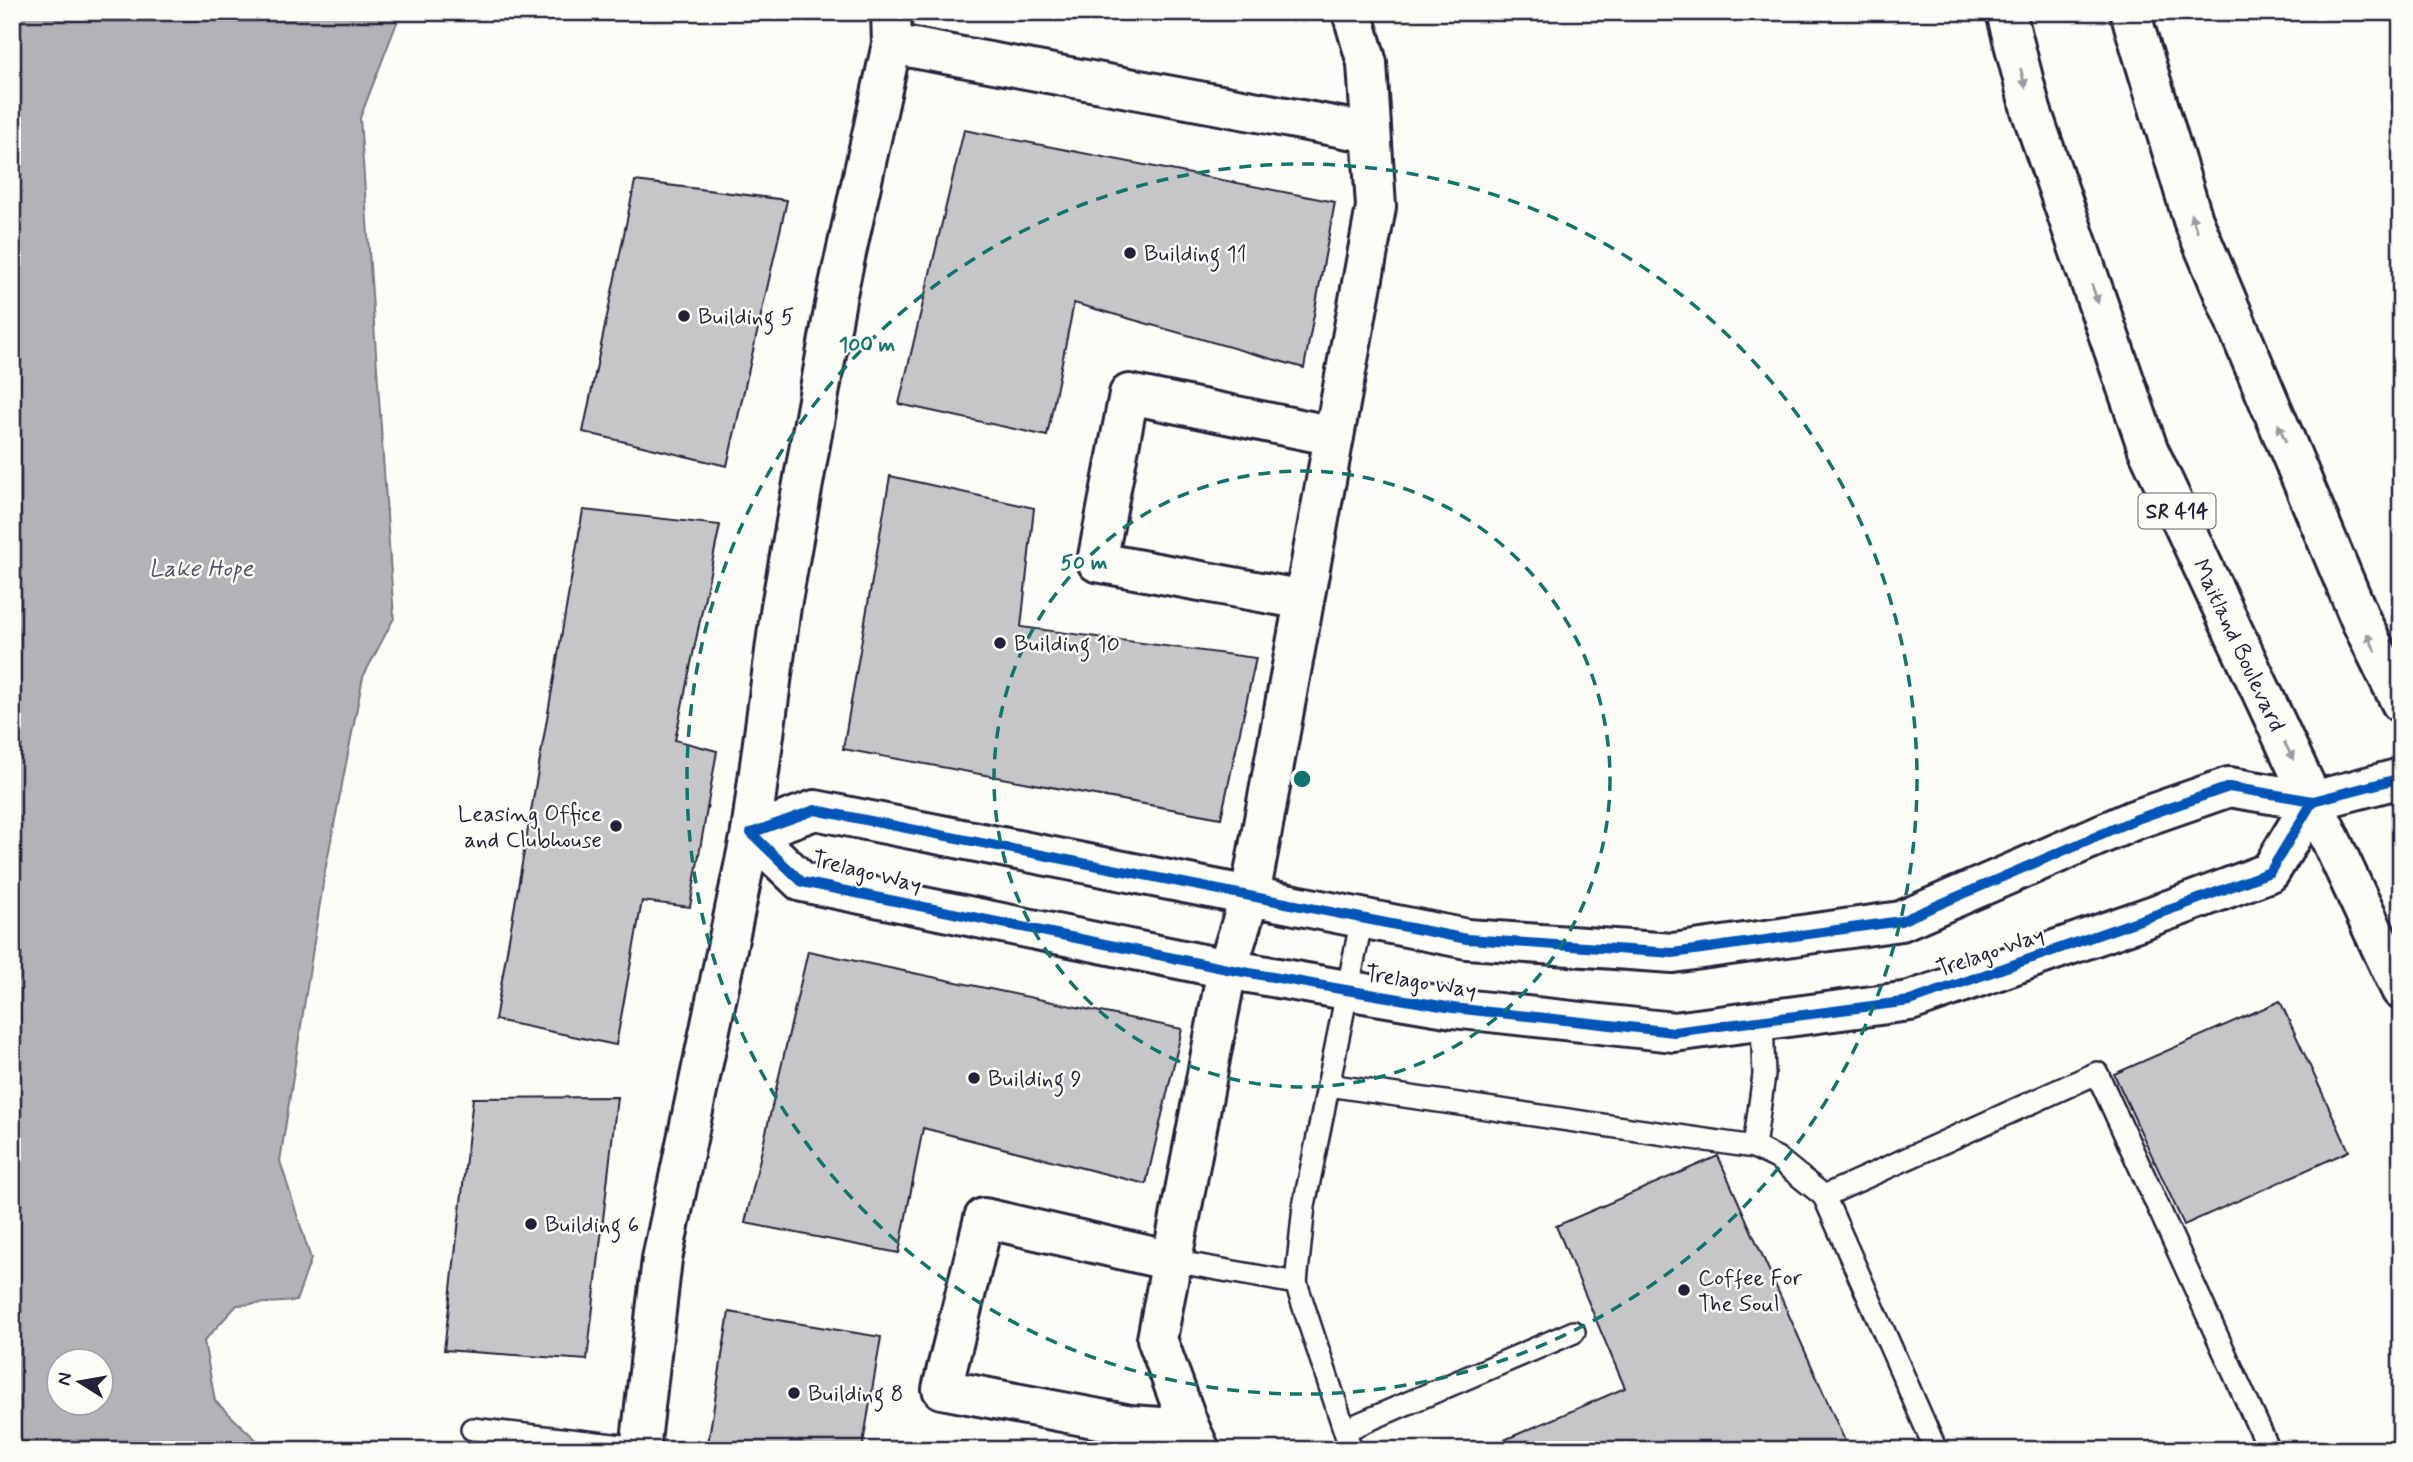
<svg xmlns="http://www.w3.org/2000/svg" width="2413" height="1462" viewBox="0 0 2413 1462" font-family="Mynerve,sans-serif">
<style>
.water{fill:#b2b2b7;stroke:#787885;stroke-width:2;fill-rule:evenodd}
.building{fill:#c6c6c8;stroke:#22223b;stroke-width:2}
.lines{fill:none;stroke-linecap:round;stroke-linejoin:round}
.lane-casing{stroke:#22223b;stroke-width:26}
.street-casing{stroke:#22223b;stroke-width:44}
.primary-casing{stroke:#22223b;stroke-width:44}
.lane{stroke:#fdfcf7;stroke-width:21}
.street{stroke:#fdfcf7;stroke-width:38}
.primary{stroke:#fdfcf7;stroke-width:38}
.cycleway-casing{stroke:#fdfcf7;stroke-width:15}
.cycleway{stroke:#0057b8;stroke-width:10}
.oneway{fill:#9a9aa2}
.ring{fill:none;stroke:#0f766e;stroke-width:3.5;stroke-dasharray:12 9}
.poi-dot{fill:#22223b;stroke:#fdfcf7;stroke-width:2.5}
.labels{text-anchor:middle;stroke-width:5;stroke-linejoin:round;paint-order:stroke}
.shield{fill:#fdfcf7;stroke:#646373;stroke-width:2}
.shield-label{font-size:21px;font-weight:bold;fill:#22223b}
.poi-label{font-size:23px;fill:#22223b;stroke:#fdfcf7;text-anchor:start}
.street-label{font-size:23px;fill:#22223b;stroke:#fdfcf7}
.water-label{font-size:24px;font-style:italic;fill:#545466;stroke:#fdfcf7}
.centre{fill:#0f766e;stroke:#fdfcf7;stroke-width:3.5}
.ring-label{font-size:21px;text-anchor:middle;font-weight:bold;fill:#0f766e;stroke:#fdfcf7;stroke-width:5;stroke-linejoin:round;paint-order:stroke}
</style>
<rect width="100%" height="100%" fill="#fdfcf7"/>
<filter id="ink" filterUnits="userSpaceOnUse"><feTurbulence type="fractalNoise" baseFrequency=".0143" numOctaves="2"/><feDisplacementMap in="SourceGraphic" scale="14" xChannelSelector="R" yChannelSelector="G"/><feConvolveMatrix kernelMatrix="1 2 1 2 8 2 1 2 1" color-interpolation-filters="sRGB"/></filter>
<g filter="url(#ink)">
<!-- water -->
<path class="water" d="M12,12H401L360,118L394,618L363,677L325,871L280,1161L311,1259L296,1301L237,1305L204,1341L215,1401L267,1450H12ZM60,1360H102V1402H60Z"/>
<!-- building -->
<g class="building">
<polygon points="964,130 1335,202 1304,368 1074,303 1047,436 899,404"/>
<polygon points="635,181 787,200 727,466 583,432"/>
<polygon points="890,476 1034,508 1021,627 1256,658 1221,818 843,749"/>
<polygon points="583,510 720,525 675,740 717,751 690,907 642,901 616,1045 495,1020"/>
<polygon points="808,951 1182,1029 1146,1184 923,1128 899,1253 745,1223"/>
<polygon points="2280,1001 2349,1151 2184,1225 2114,1074"/>
<polygon points="617,1097 587,1360 444,1350 473,1098"/>
<polygon points="1718,1156 1849,1450 1481,1450 1625,1388 1556,1226"/>
<polygon points="729,1312 881,1337 862,1450 707,1450"/>
</g>
<g class="lines">
<defs>
<g id="lane">
<polyline points="1762,1020 1764,1075 1754,1147 1777,1158 1824,1196 2097,1073 2269,1450"/>
<polyline points="1328,1085 1754,1147"/>
<polyline points="1824,1196 1936,1450"/>
<polyline points="1172,1261 1296,1283 1304,1206 1362,918"/>
<polyline points="1296,1283 1351,1450"/>
<polyline points="472,1429 640,1448"/>
<polyline points="1345,1430 1574,1332"/>
</g>
<g id="street">
<polyline points="892,44 1371,133"/>
<polyline points="1304,600 1097,562 1129,394 1334,436"/>
<polyline points="2313,801 2270,872 2180,906 1910,1001 1674,1032 1453,1008 1346,990 1227,969 802,882 751,833 815,810 1467,939 1673,953 1901,921 2134,820 2229,787 2313,801 2401,778"/>
<polyline points="1172,1261 984,1218 942,1389 1131,1425 1190,1429 1184,1450"/>
<polyline points="640,1450 662,1259 751,833 781,606 837,294 892,44 891,12"/>
<polyline points="1200,1450 1190,1429 1157,1339 1227,969 1250,896 1376,207 1367,63 1352,12"/>
</g>
<g id="primary">
<path id="s1" d="M2006,12L2031,110L2148,449L2401,990"/>
<polyline points="2130,12 2193,220 2361,621 2401,703"/>
</g>
</defs>
<!-- lane casing -->
<use href="#lane" class="lane-casing"/>
<!-- street casing -->
<use href="#street" class="street-casing"/>
<!-- primary casing -->
<use href="#primary" class="primary-casing"/>
<!-- lane -->
<use href="#lane" class="lane"/>
<!-- street -->
<use href="#street" class="street"/>
<!-- primary -->
<use href="#primary" class="primary"/>
<defs>
<polyline id="cycleway" points="2313,801 2270,872 2180,906 1910,1001 1674,1032 1453,1008 1346,990 1227,969 802,882 751,833 815,810 1467,939 1673,953 1901,921 2134,820 2229,787 2313,801 2401,778"/>
</defs>
<!-- cycleway casing -->
<use href="#cycleway" class="cycleway-casing"/>
<!-- cycleway -->
<use href="#cycleway" class="cycleway"/>
</g>
<!-- one-way arrows -->
<defs><path id="oneway-solid" d="M-6-.8H1V-3.2L6.5 0L1 3.2V.8H-6Z" transform="scale(1.75)"/></defs>
<g class="oneway">
<use href="#oneway-solid" transform="translate(2023 78) rotate(76)"/>
<use href="#oneway-solid" transform="translate(2194 223) rotate(-110)"/>
<use href="#oneway-solid" transform="translate(2095 294) rotate(71)"/>
<use href="#oneway-solid" transform="translate(2282 433) rotate(-113)"/>
<use href="#oneway-solid" transform="translate(2371 642) rotate(-116)"/>
<use href="#oneway-solid" transform="translate(2289 751) rotate(62)"/>
</g>
</g>
<!-- distance rings -->
<g class="ring">
<circle cx="1302" cy="779" r="308"/>
<circle cx="1302" cy="779" r="615"/>
</g>
<!-- markers -->
<g class="poi-dot">
<circle cx="1130" cy="253" r="7"/>
<circle cx="684" cy="316" r="7"/>
<circle cx="1000" cy="643" r="7"/>
<circle cx="616" cy="826" r="7"/>
<circle cx="974" cy="1078" r="7"/>
<circle cx="531" cy="1224" r="7"/>
<circle cx="1684" cy="1290" r="7"/>
<circle cx="794" cy="1393" r="7"/>
</g>
<g class="labels">
<!-- shield labels -->
<rect class="shield" x="2138.5" y="493.5" width="77" height="35" rx="5"/>
<g class="shield-label">
<text x="2177" y="518">SR 414</text>
</g>
<!-- poi labels -->
<g class="poi-label">
<text x="1144" y="261">Building 11</text>
<text x="698" y="324">Building 5</text>
<text x="1014" y="651">Building 10</text>
<text x="602" y="821" text-anchor="end">Leasing Office<tspan x="602" dy="26">and Clubhouse</tspan></text>
<text x="988" y="1086">Building 9</text>
<text x="545" y="1232">Building 6</text>
<text x="1698" y="1285">Coffee For<tspan x="1698" dy="26">The Soul</tspan></text>
<text x="808" y="1401">Building 8</text>
</g>
<!-- street labels -->
<g class="street-label">
<text dy="8" stroke="none"><textPath href="#s1" startOffset="676">Maitland Boulevard</textPath></text>
<text transform="translate(867 871) rotate(14)" y="8">Trelago Way</text>
<text transform="translate(1990 951) rotate(-19)" y="8">Trelago Way</text>
<text transform="translate(1421 981) rotate(9)" y="8">Trelago Way</text>
</g>
<!-- water labels -->
<g class="water-label">
<text x="201" y="576">Lake Hope</text>
</g>
</g>
<circle cx="1302" cy="779" r="10" class="centre"/>
<g class="ring-label">
<text x="867" y="351">100 m</text>
<text x="1084" y="569">50 m</text>
</g>
<!-- margin -->
<rect width="2413" height="1462" fill="none" stroke="#fdfcf7" stroke-width="42"/>
<rect x="21" y="21" width="2371" height="1420" fill="none" stroke="#22223b" stroke-width="2.5" filter="url(#ink)"/>
<!-- north arrow -->
<g transform="translate(80 1382) rotate(281)"><circle r="33" fill="#fdfcf7" stroke="#a5a5ac" stroke-width="2"/>
<path d="M0-5L12 26L0 18L-12 26Z" fill="#22223b"/>
<text y="-10" font-size="19" font-weight="bold" text-anchor="middle" fill="#22223b">N</text>
</g>
</svg>
